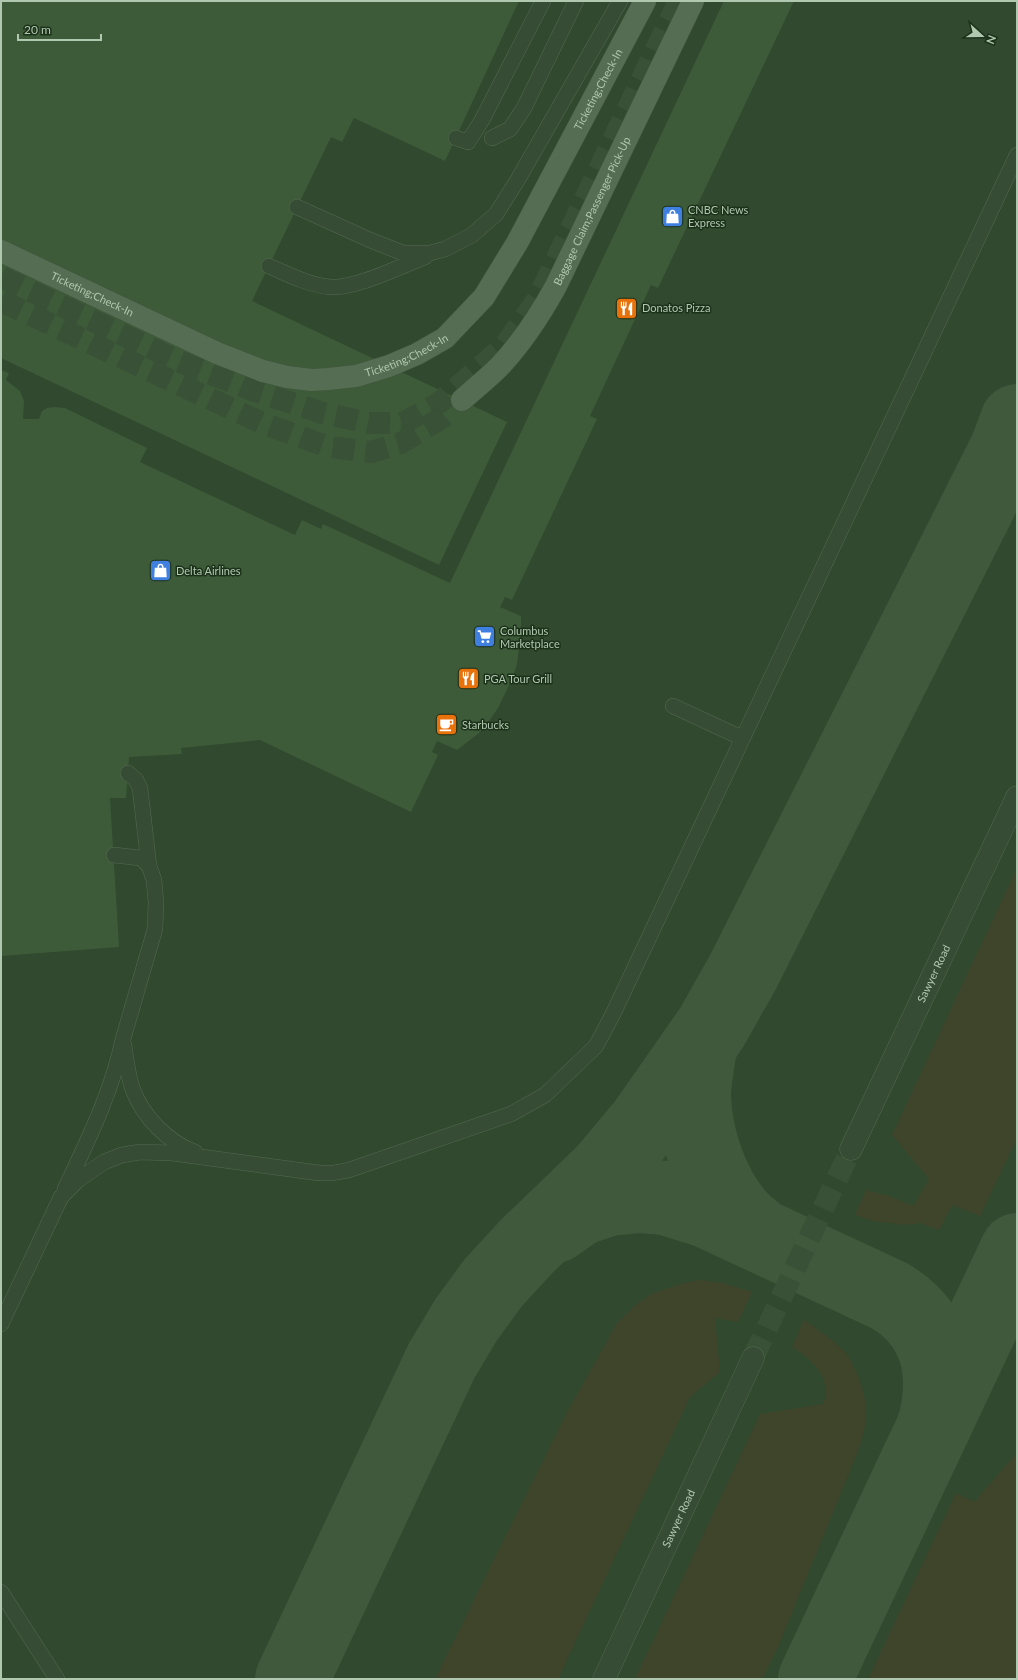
<svg xmlns="http://www.w3.org/2000/svg" width="1018" height="1680" viewBox="0 0 1018 1680" font-family="Lato,sans-serif">
<style>
.airport{fill:#31492e}
.green{fill:#3f452b}
.lines{fill:none;stroke-linecap:round;stroke-linejoin:round}
.taxiway{stroke:#40593c;stroke-width:74}
.building{fill:#3d5b39}
.tertiary-tunnel{stroke:#395136;stroke-width:22;stroke-dasharray:22 11;stroke-linecap:butt}
.primary-tunnel{stroke:#395136;stroke-width:22;stroke-dasharray:22 11;stroke-linecap:butt}
.service-casing{stroke:#546a53;stroke-width:16}
.tertiary-casing{stroke:#546a53;stroke-width:23}
.primary-casing{stroke:#40553e;stroke-width:23}
.service{stroke:#374c34;stroke-width:15}
.tertiary{stroke:#374c34;stroke-width:22}
.primary{stroke:#556d52;stroke-width:22}
.labels{text-anchor:middle;stroke-width:3;stroke-linejoin:round;paint-order:stroke}
.street-label{font-size:11px;fill:#b1c8b0;stroke:#1c311a}
.poi-label{font-size:11px;fill:#b1c8b0;stroke:#1c311a;text-anchor:start}
</style>
<rect width="100%" height="100%" fill="#243c20"/>
<!-- airport -->
<rect class="airport" x="1" y="1" width="1016" height="1678"/>
<!-- green -->
<g class="green">
<polygon points="1017,868 1017,1138 980,1216 952,1205 939,1230 921,1223 906,1225 873,1221 855,1215 866,1190 889,1196 913,1206 929,1179 892,1135"/>
<polygon points="701,1280 723,1283 752,1292 738,1322 715,1318 720,1372 690,1397 558,1679 435,1679 565,1416 617,1323 633,1307 651,1294 683,1283"/>
<path d="M804,1320C815,1327 843,1347 849,1357C852,1362 854,1369 857,1374C872,1411 867,1430 852,1466L778,1647L762,1679H635L760,1414L823,1404C833,1378 812,1359 792,1347Z"/>
<polygon points="1017,1453 1017,1679 868,1679 956,1493 974,1502"/>
</g>
<g class="lines">
<!-- taxiway -->
<g class="taxiway">
<path d="M701,1043C698,1061 694,1079 694,1097C695,1138 713,1191 743,1221C748,1226 754,1230 759,1235"/>
<path d="M555,1226L579,1209L609,1199L640,1196L665,1198L707,1211L890,1296C939,1326 948,1373 934,1426"/>
<polyline points="292,1679 442,1360 466,1320 493,1283 527,1246 604,1172 645,1123 712,1027 743,972 975,512 1007,448 1017,421"/>
<polyline points="815,1679 1017,1250"/>
</g>
</g>
<!-- building -->
<g class="building">
<polygon points="1,1 519,1 445,161 354,118 342,142 331,137 252,301 507,422 439,565 1,358"/>
<polygon points="724,1 794,1 658,288 651,285 590,416 597,419 512,600 505,597 500,607 521,616 521,630 517,664 513,677 498,708 489,721 479,733 457,750 437,741 432,752 438,755 411,812 260,740 181,748 182,754 129,757 126,798 110,798 119,947 1,956 1,370 9,373 6,380 20,391 24,401 23,419 39,419 42,411 47,408 55,407 65,408 147,448 140,462 295,535 302,520 321,529 323,524 450,583"/>
</g>
<g class="lines">
<!-- tertiary-tunnel -->
<polyline class="tertiary-tunnel" points="753,1358 851,1149"/>
<!-- primary-tunnel -->
<g class="primary-tunnel">
<polyline points="1,277 178,361 255,391 323,413 369,423 403,423 439,403 505,345 537,300 679,1"/>
<polyline points="1,301 262,423 329,447 371,452 401,443 443,417 451,410"/>
</g>
<defs>
<g id="service">
<polyline points="456,138 468,142 482,120 543,1"/>
<polyline points="492,138 510,129 524,108 576,1"/>
<polyline points="297,207 370,240 403,253 430,253 445,249 472,235 496,214 517,181 620,1"/>
<path d="M269,266C289,275 309,285 330,287C355,289 401,266 425,257"/>
<polyline points="673,706 742,738"/>
<polyline points="128,773 136,780 140,788 149,866"/>
<path d="M124,1045C126,1060 128,1076 133,1090C143,1117 169,1143 195,1152"/>
<path d="M65,1189C88,1140 112,1092 123,1039L155,929L156,903L154,880L149,866L141,858L114,855"/>
<polyline points="1,1324 61,1197 78,1180 104,1162 122,1155 140,1152 172,1153 319,1173 333,1173 349,1170 511,1114 545,1095 596,1046 613,1014 1017,155"/>
<polyline points="1,1592 57,1679"/>
</g>
<g id="tertiary">
<path id="s1" d="M851,1149L1017,797"/>
<path id="s2" d="M604,1679L753,1358"/>
</g>
<g id="primary">
<path id="s3" d="M1,251L217,353L263,371L287,377L312,380L328,379L356,376L389,366L417,354L445,338L484,297L517,243L645,1"/>
<path id="s4" d="M462,400C474,389 487,379 499,367C522,343 540,315 556,286L693,1"/>
</g>
</defs>
<!-- service casing -->
<use href="#service" class="service-casing"/>
<!-- tertiary casing -->
<use href="#tertiary" class="tertiary-casing"/>
<!-- primary casing -->
<use href="#primary" class="primary-casing"/>
<!-- service -->
<use href="#service" class="service"/>
<!-- tertiary -->
<use href="#tertiary" class="tertiary"/>
<!-- primary -->
<use href="#primary" class="primary"/>
</g>
<!-- icons -->
<defs>
<symbol id="shop-square" viewBox="-11 -11 22 22"><rect x="-9" y="-9" width="18" height="18" rx="4" fill="#3f7fe0" stroke="#1c311a"/><path d="M-5-2.5h2.3a2.7 3.5 0 0 1 5.4 0H5L5.5 6h-11ZM-1.5-2.5h3a1.5 2.3 0 0 0-3 0Z" fill="#fff"/></symbol>
<symbol id="restaurant-square" viewBox="-11 -11 22 22"><rect x="-9" y="-9" width="18" height="18" rx="4" fill="#e8710a" stroke="#1c311a"/><path d="M-5-6h1v4h1v-4h1v4h1v-4h1v5L-1.5 .5V6h-2V.5L-5-1ZM5-6V6H3V1.5H1.5Q1.5-4 5-6Z" fill="#fff"/></symbol>
<symbol id="supermarket-square" viewBox="-11 -11 22 22"><rect x="-9" y="-9" width="18" height="18" rx="4" fill="#3f7fe0" stroke="#1c311a"/><path d="M-6-5.5h2.5l.6 2H6L4.5 2H-2.5L-4.4-4H-6ZM-1.5 3.2a1.3 1.3 0 1 0 .1 0ZM3 3.2a1.3 1.3 0 1 0 .1 0Z" fill="#fff"/></symbol>
<symbol id="cafe-square" viewBox="-11 -11 22 22"><rect x="-9" y="-9" width="18" height="18" rx="4" fill="#e8710a" stroke="#1c311a"/><path d="M-5.5-4.5H6V0H3Q3 3.5 0 3.5H-2.5Q-5.5 3.5-5.5 0ZM3-3.2v2h1.7v-2ZM-6 4.5H4V6H-6Z" fill="#fff"/></symbol>
</defs>
<g fill-rule="evenodd">
<use href="#shop-square" x="660" y="204" width="25" height="25"/>
<use href="#restaurant-square" x="614" y="296" width="25" height="25"/>
<use href="#shop-square" x="148" y="558" width="25" height="25"/>
<use href="#supermarket-square" x="472" y="624" width="25" height="25"/>
<use href="#restaurant-square" x="456" y="666" width="25" height="25"/>
<use href="#cafe-square" x="434" y="712" width="25" height="25"/>
</g>
<g class="labels">
<!-- street labels -->
<g class="street-label">
<text dy="4" stroke="none"><textPath href="#s3" startOffset="773">Ticketing;Check-In</textPath></text>
<text dy="4" stroke="none"><textPath href="#s4" startOffset="232">Baggage Claim;Passenger Pick-Up</textPath></text>
<text dy="4" stroke="none"><textPath href="#s3" startOffset="101">Ticketing;Check-In</textPath></text>
<text dy="4" stroke="none"><textPath href="#s3" startOffset="437">Ticketing;Check-In</textPath></text>
<text dy="4" stroke="none"><textPath href="#s1" startOffset="194">Sawyer Road</textPath></text>
<text dy="4" stroke="none"><textPath href="#s2" startOffset="177">Sawyer Road</textPath></text>
</g>
<!-- poi labels -->
<g class="poi-label">
<text x="688" y="214">CNBC News<tspan x="688" dy="13">Express</tspan></text>
<text x="642" y="312">Donatos Pizza</text>
<text x="176" y="575">Delta Airlines</text>
<text x="500" y="635">Columbus<tspan x="500" dy="13">Marketplace</tspan></text>
<text x="484" y="683">PGA Tour Grill</text>
<text x="462" y="729">Starbucks</text>
</g>
</g>
<!-- border -->
<rect width="1018" height="1680" fill="none" stroke="#b1c8b0" stroke-width="4"/>
<!-- north arrow -->
<g transform="translate(982 36) rotate(111)" stroke="#1c311a" stroke-width="3" paint-order="stroke">
<path d="M0-3L7 15L0 10L-7 15Z" fill="#b1c8b0"/>
<text y="-6" font-size="11" font-weight="bold" text-anchor="middle" fill="#b1c8b0">N</text>
</g>
<!-- scale -->
<path d="M18 34v6h83v-6" fill="none" stroke="#b1c8b0" stroke-width="2"/>
<text x="24" y="34" font-size="12" fill="#b1c8b0" stroke="#1c311a" stroke-width="3" paint-order="stroke">20 m</text>
</svg>
